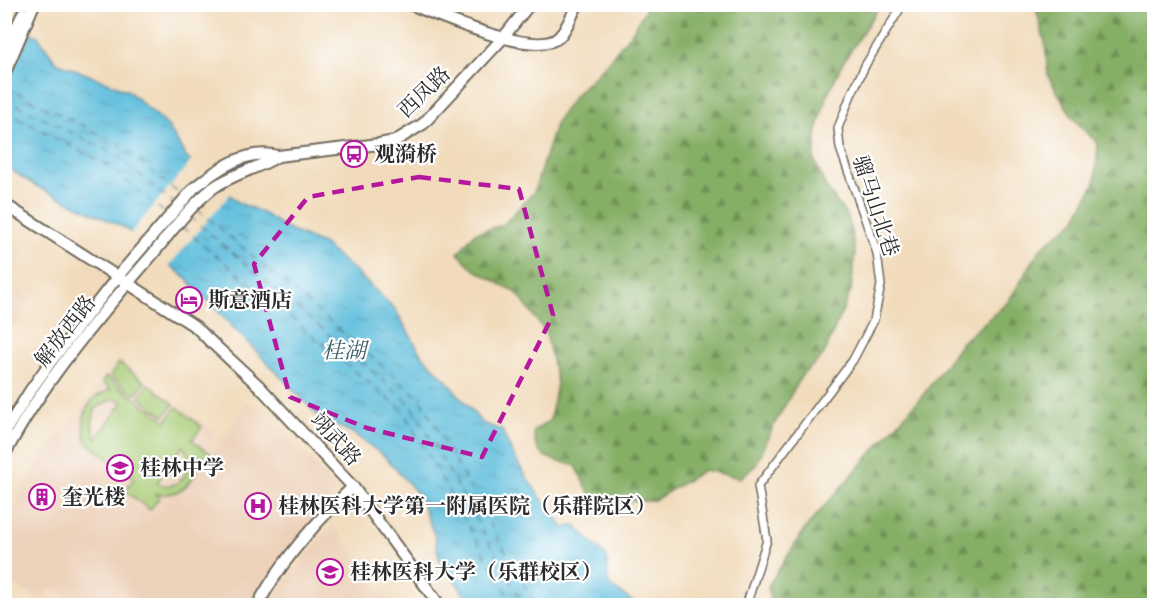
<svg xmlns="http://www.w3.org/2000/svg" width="1159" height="610" viewBox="0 0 1159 610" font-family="'IM FELL Double Pica','Noto Serif SC',serif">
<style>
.built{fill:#edd2ba}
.forest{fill:url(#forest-firs);stroke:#586d48;stroke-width:1.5}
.park{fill:#a8cb74;stroke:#6a7b50;stroke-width:1.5;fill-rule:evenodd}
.water{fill:url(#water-ripples);stroke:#447483;stroke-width:1.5}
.pier{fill:#f1dbbb}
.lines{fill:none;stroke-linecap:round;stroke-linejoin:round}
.ferry{stroke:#3c5e69;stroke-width:1.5;stroke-dasharray:8 6;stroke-linecap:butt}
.street-casing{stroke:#70695d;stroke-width:10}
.secondary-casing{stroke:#70695d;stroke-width:14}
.primary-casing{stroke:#70695d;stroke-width:14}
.street{stroke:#fff;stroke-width:7}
.secondary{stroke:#fff;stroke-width:10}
.primary{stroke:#fff;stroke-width:10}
.marked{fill:none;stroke:#b5179e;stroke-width:4.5;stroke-dasharray:12 8;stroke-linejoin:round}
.labels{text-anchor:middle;stroke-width:4.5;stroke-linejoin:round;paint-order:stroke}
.street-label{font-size:21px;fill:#2b2b2b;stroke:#fff}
.poi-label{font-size:21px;font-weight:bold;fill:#2b2b2b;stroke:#fff;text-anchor:start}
.water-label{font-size:22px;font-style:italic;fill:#3c5e69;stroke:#fff}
</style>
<defs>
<pattern id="forest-firs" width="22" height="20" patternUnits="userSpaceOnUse" patternTransform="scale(1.5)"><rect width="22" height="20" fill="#86af66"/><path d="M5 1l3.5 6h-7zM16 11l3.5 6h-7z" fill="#6e8f54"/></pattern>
<pattern id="water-ripples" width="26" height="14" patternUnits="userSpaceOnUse" patternTransform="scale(1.5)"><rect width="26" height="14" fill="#5dbddb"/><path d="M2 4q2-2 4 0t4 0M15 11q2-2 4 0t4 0" fill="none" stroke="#4d9ab2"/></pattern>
</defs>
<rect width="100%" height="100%" fill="#fff"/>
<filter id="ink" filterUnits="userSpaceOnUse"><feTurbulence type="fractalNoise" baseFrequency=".0167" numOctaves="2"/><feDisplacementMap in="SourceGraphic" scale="12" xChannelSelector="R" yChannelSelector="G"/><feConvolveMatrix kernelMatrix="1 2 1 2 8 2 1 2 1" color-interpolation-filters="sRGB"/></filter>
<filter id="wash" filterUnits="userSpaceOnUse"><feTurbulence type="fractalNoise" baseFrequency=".008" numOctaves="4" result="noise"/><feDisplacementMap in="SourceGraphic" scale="24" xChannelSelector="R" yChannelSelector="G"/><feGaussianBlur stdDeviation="1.35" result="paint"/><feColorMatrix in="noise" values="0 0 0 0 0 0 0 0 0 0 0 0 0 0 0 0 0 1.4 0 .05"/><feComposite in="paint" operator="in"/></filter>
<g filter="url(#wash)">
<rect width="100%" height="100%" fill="#f1dbbb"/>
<!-- built -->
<g class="built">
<polygon points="5,240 26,253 8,284 31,297 5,342"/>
<polygon points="119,359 216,433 207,446 214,451 248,400 338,487 286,551 248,605 143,605 120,591 111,605 79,605 50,587 41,601 5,579 4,535 23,485"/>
<polygon points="333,524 389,605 270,605 276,595 310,550"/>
</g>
<!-- forest -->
<g class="forest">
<path d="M648,5H880L842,64L827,96L817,130L814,160L826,187L849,219L855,253L851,291L823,356L802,375L773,427L756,465L740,478L704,470L653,501H613L591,497L576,466C553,459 534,461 534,431L550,420L557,383L546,333L517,293L473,269L458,253L475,233L503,225L534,192L556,122L576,94L603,67L632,32Z"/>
<polygon points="1038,5 1154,5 1154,605 771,605 768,586 807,526 923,395 962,342 1008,302 1041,248 1075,220 1095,182 1098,144 1073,118 1048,76 1045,43 1036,8"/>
</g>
<!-- park -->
<g class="park">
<polygon points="119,363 145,382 135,395 110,376"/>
<path d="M106,377L166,421L177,407L202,427L192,440L212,455L208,461L198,455C199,480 180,499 155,493L160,497L150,510L125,491L134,478L87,442C78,419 86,397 111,390L102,382ZM115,399L123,402L96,439L92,425L95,409L108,401ZM183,446C197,465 181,494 157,483Z"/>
<polygon points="148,384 174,404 164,416 139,397"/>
</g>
<!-- water -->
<path class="water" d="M4,20L38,36L56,62L127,90L168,126L186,157L239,203L263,213L289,230L324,245L357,273L395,309L421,354L447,381L482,423L502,430C516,467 540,497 564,528L574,525L607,557L608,584L638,605H472L439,559L435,537L418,494L384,456L351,432L321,419L187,279L125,228L36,186L5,166Z"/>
<!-- pier -->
<polygon class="pier" points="193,159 231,193 168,267 129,235"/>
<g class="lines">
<!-- ferry -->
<g class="ferry">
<polyline points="4,86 119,144 182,196"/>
<polyline points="4,98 114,154 174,203"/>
<polyline points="4,111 107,165 165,213"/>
<polyline points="197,209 420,398 536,606"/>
<polyline points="189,216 411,404 525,606"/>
<polyline points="182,227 403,411 514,606"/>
</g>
</g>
</g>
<g filter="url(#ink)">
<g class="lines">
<defs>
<polyline id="street" points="746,606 767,540 758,486 853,360 874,320 881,285 877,253 840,148 838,128 851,95 866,64 903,4"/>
<g id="secondary">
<path d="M410,4C437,15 536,59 559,37C567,29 572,14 578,4"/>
<polyline points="210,341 259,386 353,487 440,606"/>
<path d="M257,606C282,560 315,522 353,487"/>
</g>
<g id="primary">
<polyline points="4,55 23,13"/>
<polyline points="4,75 34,4"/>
<polyline points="4,204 196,327 210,341"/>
<path d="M4,433L30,391L49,364L118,276L194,188C217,169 247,148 278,156L379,144L395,141L423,124L502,39L530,4"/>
<path d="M4,456C42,382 98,318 152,255C171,232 190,206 213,188C233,173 258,169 278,156"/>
</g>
</defs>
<!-- street casing -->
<use href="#street" class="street-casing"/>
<!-- secondary casing -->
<use href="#secondary" class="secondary-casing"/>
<!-- primary casing -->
<use href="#primary" class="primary-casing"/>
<!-- street -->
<use href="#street" class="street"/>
<!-- secondary -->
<use href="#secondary" class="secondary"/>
<!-- primary -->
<use href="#primary" class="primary"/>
</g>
</g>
<!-- marked area -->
<path class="marked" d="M419,177L519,189L553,315L482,457L367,428L290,397L254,264L308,197Z"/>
<!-- icons -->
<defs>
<symbol id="bus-ring" viewBox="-11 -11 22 22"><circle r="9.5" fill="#fff" stroke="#b5179e" stroke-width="1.5"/><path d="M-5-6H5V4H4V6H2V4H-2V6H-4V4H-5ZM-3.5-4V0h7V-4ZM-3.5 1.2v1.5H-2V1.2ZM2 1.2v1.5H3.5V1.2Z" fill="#b5179e"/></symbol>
<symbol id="hotel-ring" viewBox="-11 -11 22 22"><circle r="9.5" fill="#fff" stroke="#b5179e" stroke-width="1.5"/><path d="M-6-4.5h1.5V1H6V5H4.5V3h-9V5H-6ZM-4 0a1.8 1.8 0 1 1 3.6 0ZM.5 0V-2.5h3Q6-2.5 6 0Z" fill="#b5179e"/></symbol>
<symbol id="school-ring" viewBox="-11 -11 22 22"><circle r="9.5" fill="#fff" stroke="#b5179e" stroke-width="1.5"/><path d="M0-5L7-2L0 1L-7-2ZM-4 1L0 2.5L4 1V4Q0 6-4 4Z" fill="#b5179e"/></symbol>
<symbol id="building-ring" viewBox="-11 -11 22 22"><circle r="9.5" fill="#fff" stroke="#b5179e" stroke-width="1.5"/><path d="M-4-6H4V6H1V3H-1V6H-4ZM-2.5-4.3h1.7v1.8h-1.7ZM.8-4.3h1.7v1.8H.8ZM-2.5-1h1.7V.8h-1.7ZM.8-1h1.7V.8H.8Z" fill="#b5179e"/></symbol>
<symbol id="hospital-ring" viewBox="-11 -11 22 22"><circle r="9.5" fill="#fff" stroke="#b5179e" stroke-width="1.5"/><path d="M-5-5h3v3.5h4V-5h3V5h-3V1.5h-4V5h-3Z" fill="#b5179e"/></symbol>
<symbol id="university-ring" viewBox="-11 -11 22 22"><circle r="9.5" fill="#fff" stroke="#b5179e" stroke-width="1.5"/><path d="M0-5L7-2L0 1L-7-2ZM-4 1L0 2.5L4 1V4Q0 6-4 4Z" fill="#b5179e"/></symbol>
</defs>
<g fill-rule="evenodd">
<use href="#bus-ring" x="339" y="139" width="30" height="30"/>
<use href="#hotel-ring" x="174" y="285" width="30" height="30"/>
<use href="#school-ring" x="105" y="453" width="30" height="30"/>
<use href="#building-ring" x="27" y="482" width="30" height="30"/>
<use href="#hospital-ring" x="243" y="491" width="30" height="30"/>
<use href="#university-ring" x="315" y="557" width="30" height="30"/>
</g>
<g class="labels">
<!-- street labels -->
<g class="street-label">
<text transform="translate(424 92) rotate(-44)" y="7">西凤路</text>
<text transform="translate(876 206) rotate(72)" y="7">骝马山北巷</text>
<text transform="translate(65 331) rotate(-52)" y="7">解放西路</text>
<text transform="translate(336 439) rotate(48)" y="7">翊武路</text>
</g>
<!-- poi labels -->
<g class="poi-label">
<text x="374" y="161">观漪桥</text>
<text x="208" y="307">斯意酒店</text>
<text x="140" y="475">桂林中学</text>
<text x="62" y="504">奎光楼</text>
<text x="278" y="513">桂林医科大学第一附属医院（乐群院区）</text>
<text x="350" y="579">桂林医科大学（乐群校区）</text>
</g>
<!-- water labels -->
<g class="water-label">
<text x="344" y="358">桂湖</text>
</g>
</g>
<!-- margin -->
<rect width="1159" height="610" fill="none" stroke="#fff" stroke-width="24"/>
</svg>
